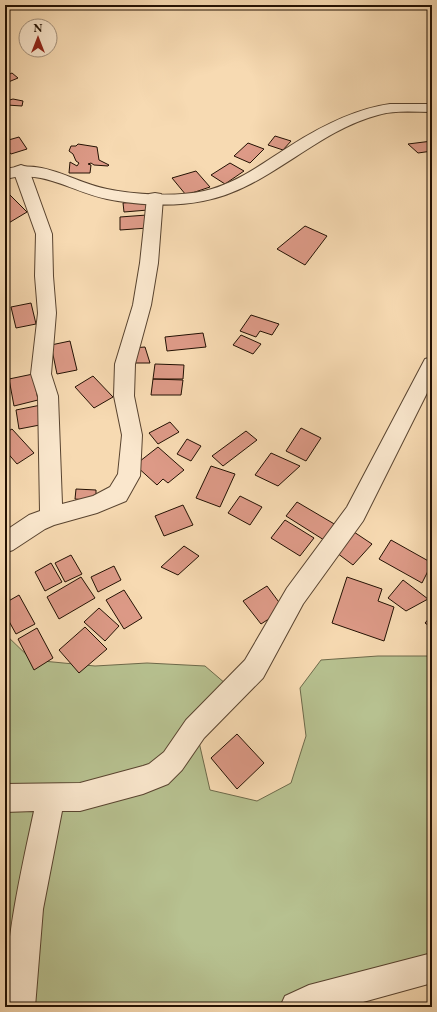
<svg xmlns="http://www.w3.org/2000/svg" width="437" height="1012" viewBox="0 0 437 1012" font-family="'EB Garamond',serif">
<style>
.green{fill:#b7c190;stroke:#6d694a}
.building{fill:#dd9a87;stroke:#231103}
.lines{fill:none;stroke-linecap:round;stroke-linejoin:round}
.minor-casing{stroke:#58432f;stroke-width:2}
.tertiary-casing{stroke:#58432f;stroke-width:2}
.minor{fill:#fae7cd;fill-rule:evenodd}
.tertiary{fill:#fae7cd;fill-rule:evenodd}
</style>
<rect width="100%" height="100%" fill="#f7dab2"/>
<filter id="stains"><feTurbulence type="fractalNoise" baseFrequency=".005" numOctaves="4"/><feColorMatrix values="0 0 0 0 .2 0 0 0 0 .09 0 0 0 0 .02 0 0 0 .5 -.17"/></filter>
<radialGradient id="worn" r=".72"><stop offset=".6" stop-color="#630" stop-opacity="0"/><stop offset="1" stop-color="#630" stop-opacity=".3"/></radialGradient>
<path class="green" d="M5,634l27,26 63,6 52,-3 58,3 28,24 -37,39 14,61 47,11 34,-18 15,-47 -6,-48 21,-28 57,-4h54v312l-136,39h-277l3,-39h-17z"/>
<path class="building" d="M12,73l6,5 -12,5 -1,-7z
M13,99l10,2 -1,5 -15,-1 -2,-2 1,-2z
M275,136l16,5 -8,9 -15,-5z
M19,137l8,12 -16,5 -6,-7v-6z
M432,141v10l-14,2 -10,-9z
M248,143l16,6 -14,14 -16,-7z
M78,144l19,3 2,13 10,5 -1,1 -14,-1 -3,-2 -3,1 3,1 -1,8h-21l1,-11 7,4 2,-3 -3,-2 -3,-7 -4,-3 2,-5h5z
M230,163l14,8 -19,13 -14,-9z
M196,171l14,16 -24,8 -14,-17z
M9,194l18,18 -20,12 -2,-1v-27z
M147,201l1,9 -24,2 -1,-9z
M147,215l1,13 -28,2v-13z
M305,226l22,10 -22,29 -28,-16z
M31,303l5,21 -20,4 -5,-21z
M251,315l28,9 -7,11 -12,-4 -4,6 -16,-6z
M203,333l3,14 -39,4 -2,-14z
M241,335l20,9 -8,10 -20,-9z
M70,341l7,29 -20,4 -6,-29z
M145,347l5,16h-15l-3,-15z
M155,364l29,1 -1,14h-30z
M33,374l5,26 -24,6 -5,-27z
M93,376l20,21 -19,11 -19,-21z
M153,379l30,1 -2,15h-30z
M41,405l4,19 -26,5 -3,-19z
M170,422l9,10 -21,12 -9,-11z
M301,428l20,10 -15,23 -20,-10z
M12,429l22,24 -17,11 -12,-14v-17z
M246,431l11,9 -34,26 -11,-10z
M187,439l14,7 -10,15 -14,-7z
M158,447l26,23 -16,13 -5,-4 -6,6 -22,-20z
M271,453l29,13 -22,20 -23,-11z
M211,466l24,8 -15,33 -24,-9z
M76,489l20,1v11l-21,-2z
M240,496l22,11 -12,18 -22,-12z
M297,502l39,23 -12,15 -38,-24z
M183,505l10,20 -29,11 -9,-20z
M285,520l29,18 -14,18 -29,-18z
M351,530l21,14 -19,21 -20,-15z
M391,540l41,23 -10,20 -43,-24z
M184,546l15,10 -21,19 -17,-8z
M71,555l11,19 -17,8 -10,-19z
M51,563l11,19 -17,9 -10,-19z
M114,566l7,14 -23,12 -7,-15z
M5,576l4,16 -4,1z
M81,577l14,21 -36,21 -12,-22z
M347,577l35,12 -4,12 16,6 -10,34 -52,-18z
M403,580l25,19 -22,12 -18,-13z
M267,586l17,23 -23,15 -18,-23z
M124,590l18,28 -18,11 -18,-29z
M19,595l16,29 -19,10 -11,-20v-11z
M99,608l20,18 -14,15 -21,-19z
M432,615v13l-7,-5z
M85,627l22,22 -28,24 -20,-23z
M37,628l16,30 -19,12 -16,-31z
M237,734l27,29 -27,26 -26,-31z"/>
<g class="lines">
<g class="minor-casing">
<path id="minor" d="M21,165l6,2 2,3 23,64 1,42 3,37 -5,61 7,22 4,108 31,-8 17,-9 8,-13 4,-39 -8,-39 1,-32 18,-59 7,-42 7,-65 2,-4 6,-1 6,1 2,4 -5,65 -7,42 -16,59 -1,32 8,39 -2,41 -14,25 -29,12 -43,12 -9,4 -32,21 -8,3v-22l24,-16 11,-4 -2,-115 -7,-22 7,-61 -3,-37 1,-42 -23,-64 2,-3z
M432,357v26l-69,138 -60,83 -40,74 -59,60 -22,32 -14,14 -25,10 -63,17h-18l-19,98 -8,98h-30c0,-66 15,-131 29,-196l-29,1v-28l75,-1 63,-17 6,-2 15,-12 22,-32 59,-60 42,-72 60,-81 78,-148z
M432,953v30l-87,24h-65l5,-11 24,-11z"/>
</g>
<g class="tertiary-casing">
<path id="tertiary" d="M390,104h42v8c-18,0 -37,-2 -54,3 -64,17 -110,74 -175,86 -29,6 -68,4 -96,-2 -38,-8 -62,-30 -102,-20v-10c42,-10 64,12 102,20 28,6 69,8 97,2 32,-7 59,-28 86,-45 30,-19 64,-37 100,-42z"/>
</g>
<use href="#minor" class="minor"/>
<use href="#tertiary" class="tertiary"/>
</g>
<rect width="437" height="1012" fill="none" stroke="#f7dab2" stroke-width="20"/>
<rect x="6" y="6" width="425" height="1000" fill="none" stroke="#231103" stroke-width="2"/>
<rect x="10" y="10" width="417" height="992" fill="none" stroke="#231103"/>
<g transform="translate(38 38)"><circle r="19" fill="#fae7cd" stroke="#a4917c"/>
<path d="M0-3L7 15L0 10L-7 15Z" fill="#8f2418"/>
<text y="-6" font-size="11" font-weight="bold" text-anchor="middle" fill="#231103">N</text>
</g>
<rect width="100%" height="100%" filter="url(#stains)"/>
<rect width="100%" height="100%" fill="url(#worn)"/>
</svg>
